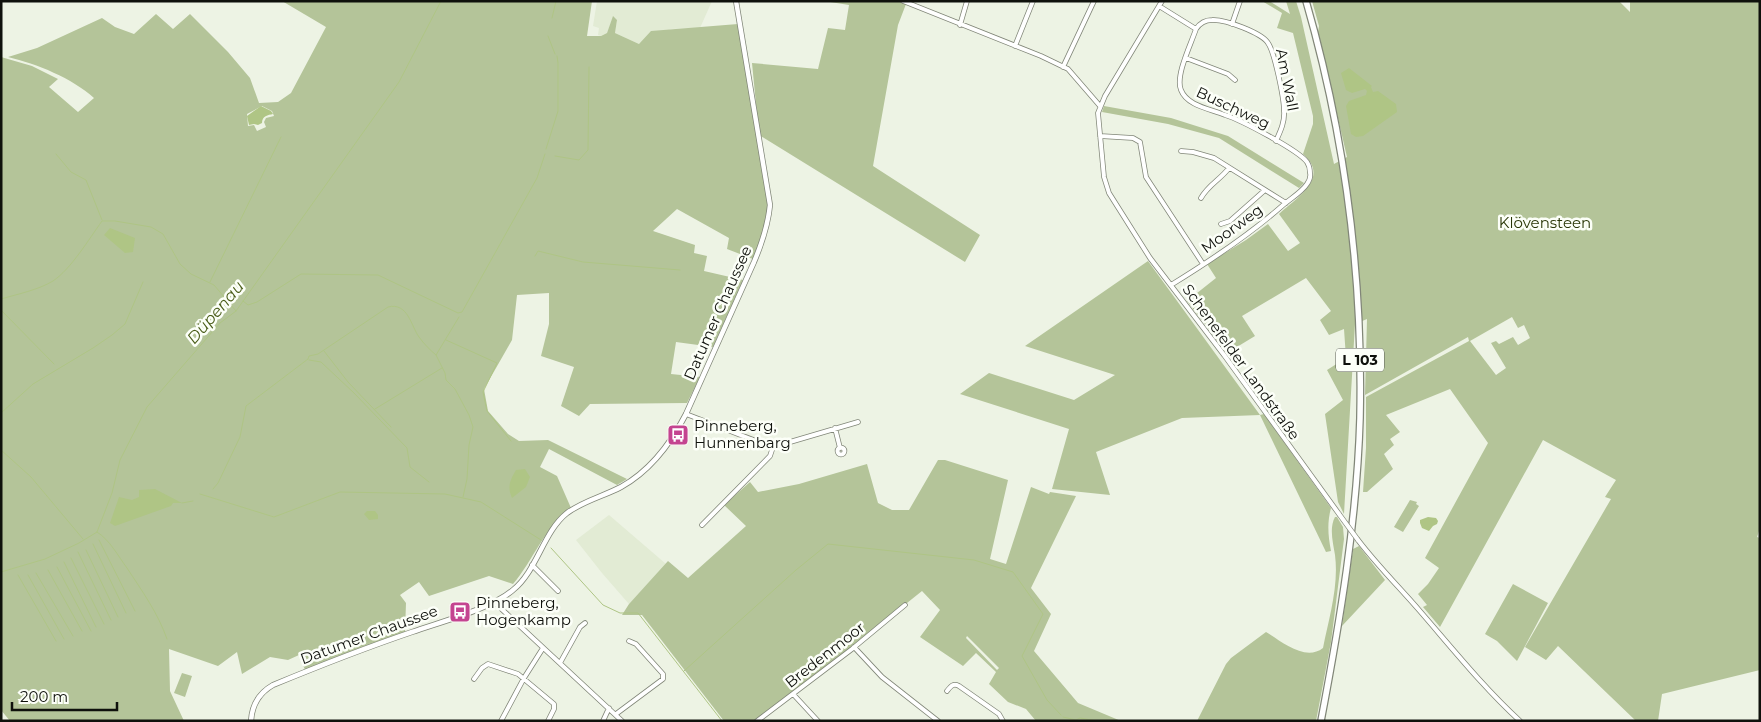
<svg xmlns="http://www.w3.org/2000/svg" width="1761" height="722" viewBox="0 0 1761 722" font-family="Montserrat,sans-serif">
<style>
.built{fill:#e2ebd4}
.green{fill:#b4c499;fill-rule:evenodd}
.water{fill:#afc585}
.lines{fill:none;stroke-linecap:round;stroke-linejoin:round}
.stream{stroke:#afc585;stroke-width:1}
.minor-casing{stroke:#818678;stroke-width:5.5}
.tertiary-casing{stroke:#818678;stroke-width:6}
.primary-casing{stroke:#818678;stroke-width:8}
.minor{stroke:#fff;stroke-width:4}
.tertiary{stroke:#fff;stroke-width:4.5}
.primary{stroke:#fff;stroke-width:5.5}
.minor-bridge-casing{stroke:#818678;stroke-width:5.5;stroke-linecap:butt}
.minor-bridge{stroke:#fff;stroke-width:4}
.labels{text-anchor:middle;stroke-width:5;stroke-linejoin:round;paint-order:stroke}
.shield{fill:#fcfff8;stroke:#565853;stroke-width:1}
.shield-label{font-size:14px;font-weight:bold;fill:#0f110c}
.street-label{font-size:15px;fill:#0f110c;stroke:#fcfff8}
.park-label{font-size:15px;fill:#283605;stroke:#fcfff8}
.poi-label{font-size:15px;fill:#0f110c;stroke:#fcfff8;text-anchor:start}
.water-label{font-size:16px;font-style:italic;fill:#4a5d19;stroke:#fcfff8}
</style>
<rect width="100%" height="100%" fill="#edf3e4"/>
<path class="built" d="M597,1h115l-12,27 -29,1 -32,15 -24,-11 2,-13 -4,-3 -6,16 -6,3 -3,-1 1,-7 -6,-2z
M609,515l57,49 -37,40 -27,-31 -26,-33z"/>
<path class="green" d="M282,1h310l-5,35h14l6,-3 6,-17 4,4 -2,13 24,11 12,-13 87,-7 31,181 -2,18 -14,36 -26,-10 2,-11 -52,-29 -24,22 42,14 -1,8 13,3 -3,15 39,9 -30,67 -37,-5 -5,32 29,3 -13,26 -97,1 -11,12 -18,-10 13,-39 -33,-11 8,-32v-31l-32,2 -5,45 -28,49 4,22 20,23 11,7 29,-1 79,39 -10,6 -68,-36 -9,18 17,9 14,32c-22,12 -40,56 -58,76l-24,-8 -60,20 -10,-14 -19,13 6,8 -1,29 -100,38 -6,-15 -11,5 -18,-3 -28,17 -5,-22 -19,14 -49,-17 1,42 14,30h-174l-9,-11v-653l31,9 26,13 -9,8 29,25 16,-14c-22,-20 -57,-34 -86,-41l29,-9 65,-30 13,9 19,7 22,-20 17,15 17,-15 38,38 22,26 9,25 19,-1 13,-9 35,-66zM262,106l10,5 2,5 -8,2 -2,4 2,5 -9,4 -3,-6 -6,1 -1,-12z
M824,1h75l7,3 -8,21 -25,141 107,69 -15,27 -206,-127 -7,-72 66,6 10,-41 17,2 4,-25z
M1262,1h7l21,13 -4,-13h10l5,16 33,147 13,-7 -29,-125 1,-6 -7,-25h307l11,11v-11h130v527l-3,9 3,1v132l-98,24 -4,27h-22l-78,-75 -12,14 -21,-13 86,-148 -6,-2 11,-17 -73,-40 -103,187 -17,-20 4,-2 -9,-11 10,-10 11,-16 -14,-10 63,-115 -38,-54 -64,26 14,17 -10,7 4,6 -10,9 9,15 -26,23h-4l3,-44v-51l103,-56 -1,-4 -103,58 2,-76 -12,5 -11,190 -6,-12 -13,-88 18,-14 -16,-30 19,-12 -2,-29 -15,6 -9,-15 11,-9 -25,-33 -64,38 13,20 -28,17 -40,-52 29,-23 -9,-14 39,-24 22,-16 20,27 12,-8 -21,-29c17,-16 52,-36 24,-60l10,-30v-8l-20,-83 -16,-5 5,-15zM1512,317l6,11 6,-3 6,13 -12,7 -5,-8 -14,7 -3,-3 -5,2 15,25 -10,7 -26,-34z
M1104,106l67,12 57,18 76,47 -5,5 -80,-50 -51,-14 -66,-12z
M1148,261l112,154 4,-1 67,94c-4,15 -3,27 0,43l-5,1 -66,-137 -78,3 -86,34 14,43 -58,-6 17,-60 -109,-35 29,-21 85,27 41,-25 -90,-29z
M938,460h7l63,20 -18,79 16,5 25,-77 18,7 1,-2 26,4 -45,92 20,26 -17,37 44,52 43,18h-85l-10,-12 -18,-7 -19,-18 7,-12 -20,-19 -13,13 -43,-29 20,-27 -18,-19 -90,72 -77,58h-31l-82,-106h-20l7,-11 39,-43 20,17 58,-52 -22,-21 26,-23 8,10 41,-8 68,-20 11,39 14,7h17zM967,636l32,32 -2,2 -31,-32z
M1410,500l7,2 -1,2 3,2 -16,26 -9,-5z
M1335,517h2l6,10 1,12 -13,103 -15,79h-119l29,-57 5,-6 35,-26c15,9 39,30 57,16 6,-30 16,-62 12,-93 -2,-12 -6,-27 0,-38z
M1359,546l26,34 -43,46 11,-77z
M1513,584l35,19 -31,58 -20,-20 -12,-7z
M182,673l10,3 -7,21 -11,-4z"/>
<path class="water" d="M1349,68l23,18 -1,1 2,5 5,-1 18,13 1,8 -34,24 -7,1 -5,-3 -5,-28 3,-5 17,-6 1,-4 -2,-2 -13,4 -6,-3 -5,-17z
M261,106l10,5 2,3c-5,1 -11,2 -11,9l-4,2 -4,-1 -5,1 -2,-9z
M110,228l25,10 -2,14 -8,1 -21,-18z
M525,469l5,8 -4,10 -14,11c-5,-11 -2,-18 4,-28z
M155,489l27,14h-9l-2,3 -56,20 -5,-3 9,-26 13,3 7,-3v-7z
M367,511h8l3,4v4l-9,1 -5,-6z
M1428,517l8,1 2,3 -1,3 -4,2 -4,5 -7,-3 -2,-5v-3z"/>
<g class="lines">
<path class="stream" d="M552,18l4,-17
M548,36l7,18
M546,149l12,-38v-48l-1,-7
M56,154l15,18 15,8 16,40
M555,156l24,4 9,-10 1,-83
M535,256l3,-5 45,11 97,8
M210,282l71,-145
M1,299c17,-5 37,-9 52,-18 18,-12 36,-42 49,-60h13l36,6 12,7 17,30 11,10 23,11 22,26
M243,301l5,4 9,-3 44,-28 77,1 80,38 4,-1 75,-134 8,-24
M1,310l53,54
M459,317l-23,38 9,18 1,7 9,9 14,26 4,12 -4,18 -2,34 -4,18
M446,340l51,23 -14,29 4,19 24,30
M324,351l24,31 43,45
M309,360l12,2 33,31 53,55 3,19 19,15
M375,409l67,-41
M1,413l32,-29 60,-36 19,-13 13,-11 18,-42
M1,450l30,27 52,62
M213,489l5,-6 22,-46 6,-31 62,-47 1,-3 9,-2 70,-47c20,-5 23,19 31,30 5,7 11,13 17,18
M200,494l74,23 66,-25 105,2 36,8 60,38
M182,503l11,-2
M97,532c13,8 21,24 30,36 15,23 31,45 40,71
M99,540l36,71
M93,544l33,69
M551,548l52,57 17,8h18l84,108
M86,550l32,67
M78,552l33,68
M71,558l33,66
M64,562l32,65
M57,567l34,64
M48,570l34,61
M1,572l44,-13 34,-16 18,-11 15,-39 8,-33 27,-53 73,-84 16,-12 163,-229 42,-81
M36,573l37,63
M18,575l38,66
M28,575l36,64
M684,671l112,-101 32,-26 146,16 39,12 30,42 -21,42 25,44 14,15
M1063,717l13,3 4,-2 17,3"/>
<g class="minor-casing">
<path id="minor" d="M903,1l138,55 27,13 32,37
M1162,1l-57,95 -7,17 6,64 5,16 41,65 74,97 115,159
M1159,6l37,23c-5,15 -21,47 -15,61 6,16 30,19 44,25 16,5 73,35 82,47 2,3 3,7 3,11 1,4 -1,8 -3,11 -5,8 -17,15 -25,22 -34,30 -72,55 -111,79
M1232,24l8,-23
M960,25l7,-24
M1196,29c4,-6 10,-9 16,-9 13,-1 50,13 56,23 7,10 16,56 16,68 1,11 -4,21 -8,30
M1015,46l18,-45
M1186,58l42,16 7,6
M1063,67l31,-66
M1100,136l33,2 7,4 6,35 57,87
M1181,151l12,1 21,6 72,45
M1201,198c7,-13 20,-19 28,-30
M1221,224l9,-3 35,-31
M686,414l83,32 4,1 85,-25
M835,428l5,20
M837.5 451a3.5 3.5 0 1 1 7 0a3.5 3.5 0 1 1-7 0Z
M702,525l68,-69 3,-9
M1358,540c19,25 41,47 61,70 33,38 64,77 101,111
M532,565l26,26
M494,602l128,119
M854,647l28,30 56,44
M560,663l20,-36 5,-4
M474,679l8,-11 6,-4 30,10 36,30v5l-6,12
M947,691c4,-5 6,-8 12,-5l40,28 4,7
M793,694l25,27
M616,714l47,-35v-5l-27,-30 -7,-3
M501,721l23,-43 19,-30
M603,721l6,-13
M757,721l95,-72 53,-44"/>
</g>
<g class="tertiary-casing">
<path id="tertiary" d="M251,721c1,-17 8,-28 22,-36 46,-19 92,-37 139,-53 28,-10 79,-23 101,-42 24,-19 30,-58 54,-77 16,-12 37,-17 54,-26 29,-16 50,-44 65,-73l68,-152c8,-19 14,-36 16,-57l-34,-204"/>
</g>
<g class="primary-casing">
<path id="primary" d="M1306,1c39,135 57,276 54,417 -3,102 -20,203 -39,303"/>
</g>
<use href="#minor" class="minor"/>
<use href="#tertiary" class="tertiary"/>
<use href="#primary" class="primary"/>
<g class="minor-bridge-casing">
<path id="minor-bridge" d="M1339,514l19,26"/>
</g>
<use href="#minor-bridge" class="minor-bridge"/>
</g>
<defs>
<g id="bus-square" transform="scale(1.125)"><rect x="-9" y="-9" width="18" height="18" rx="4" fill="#c44490" stroke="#fcfff8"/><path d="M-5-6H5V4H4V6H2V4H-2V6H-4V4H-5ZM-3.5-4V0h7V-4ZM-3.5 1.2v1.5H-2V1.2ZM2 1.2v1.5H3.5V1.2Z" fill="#fff"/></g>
</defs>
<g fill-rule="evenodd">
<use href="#bus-square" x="678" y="435"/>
<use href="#bus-square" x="460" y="612"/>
</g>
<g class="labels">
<rect class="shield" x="1336" y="348.5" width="48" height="23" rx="4"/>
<g class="shield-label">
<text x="1360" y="365">L 103</text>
</g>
<g class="street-label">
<text transform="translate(1287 80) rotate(79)" y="5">Am Wall</text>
<text transform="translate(1233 108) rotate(25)" y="5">Buschweg</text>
<text transform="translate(1232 229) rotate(-36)" y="5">Moorweg</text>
<text transform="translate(718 313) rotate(-66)" y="5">Datumer Chaussee</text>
<text transform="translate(1241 362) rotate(54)" y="5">Schenefelder Landstraße</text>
<text transform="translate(369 635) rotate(-20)" y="5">Datumer Chaussee</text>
<text transform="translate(825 655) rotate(-38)" y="5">Bredenmoor</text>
</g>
<g class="park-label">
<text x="1545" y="228">Klövensteen</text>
</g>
<g class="poi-label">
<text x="694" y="431">Pinneberg,<tspan x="694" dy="17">Hunnenbarg</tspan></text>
<text x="476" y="608">Pinneberg,<tspan x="476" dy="17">Hogenkamp</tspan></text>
</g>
<g class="water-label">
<text transform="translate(215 312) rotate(-49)" y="6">Düpenau</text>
</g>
</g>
<rect width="1761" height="722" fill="none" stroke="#0f110c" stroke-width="5"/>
<path d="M12 702v8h105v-8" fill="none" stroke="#0f110c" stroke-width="2.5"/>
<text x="20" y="702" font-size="15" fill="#0f110c" stroke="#fcfff8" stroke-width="4" paint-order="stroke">200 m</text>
</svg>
